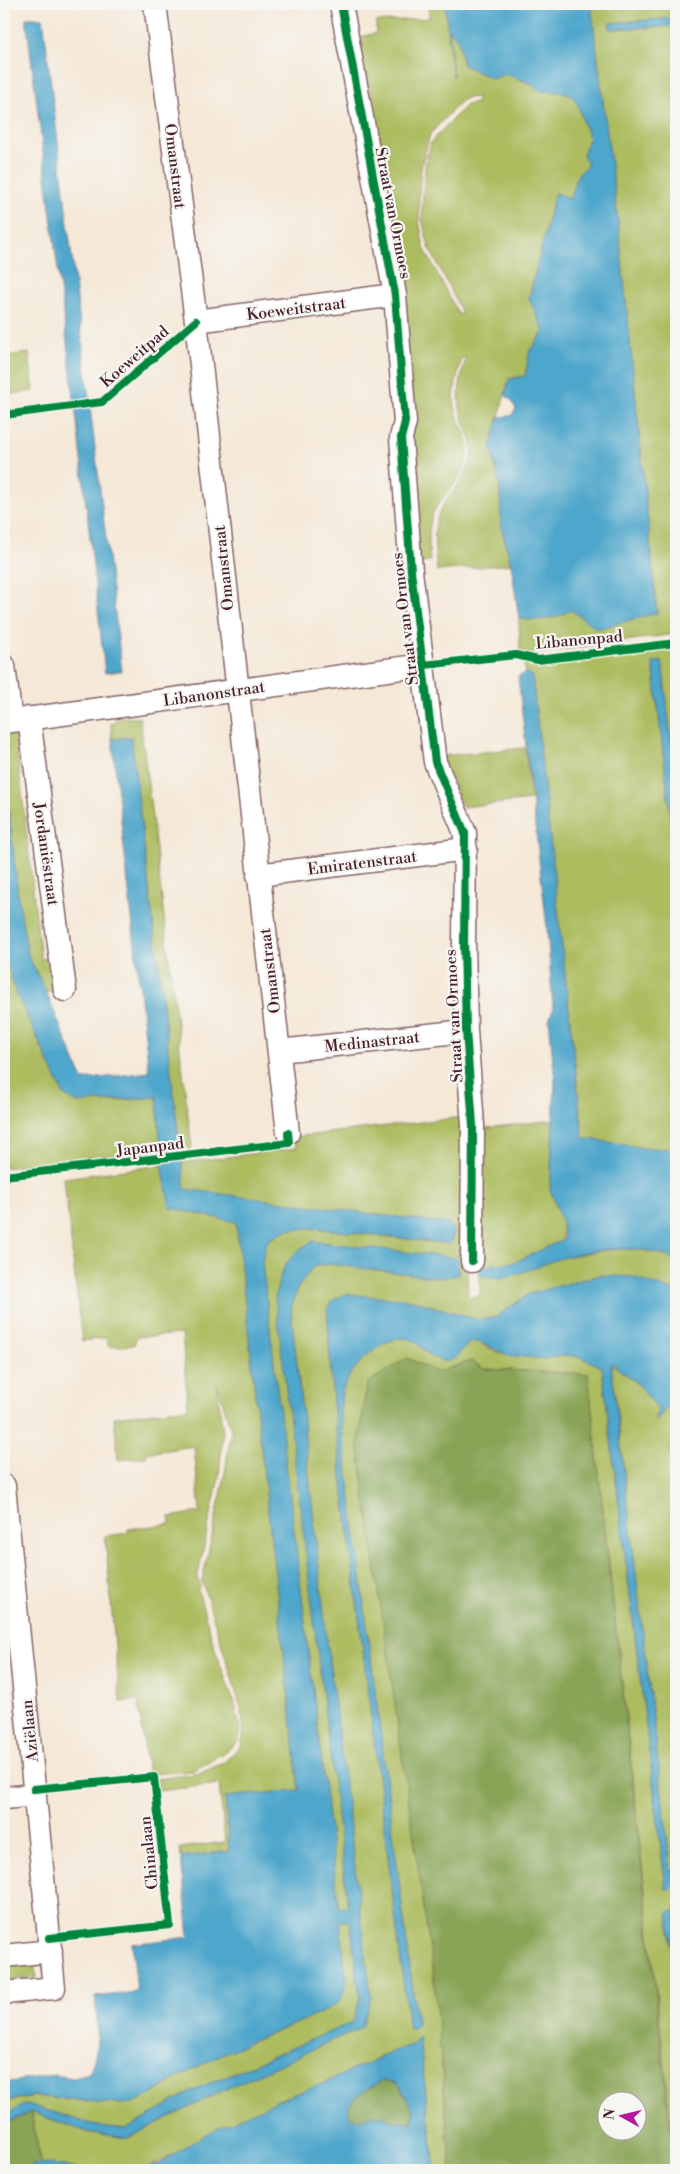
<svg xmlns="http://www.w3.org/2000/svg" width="680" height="2174" viewBox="0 0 680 2174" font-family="'Libre Bodoni',serif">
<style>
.green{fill:#acbc5f;stroke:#7b6e45;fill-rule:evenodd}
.forest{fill:#89a456;stroke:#6a6240;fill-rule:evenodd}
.water{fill:#4ea6cb;stroke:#4c627b;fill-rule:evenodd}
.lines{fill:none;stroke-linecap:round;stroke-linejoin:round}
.minor-casing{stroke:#866567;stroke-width:25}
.minor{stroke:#fff;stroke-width:22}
.cycleway-casing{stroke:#f6f6f2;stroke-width:11}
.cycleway{stroke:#00873e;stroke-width:8}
.labels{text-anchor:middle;stroke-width:4.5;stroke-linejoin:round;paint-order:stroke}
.street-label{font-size:16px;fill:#4a1f2b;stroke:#f6f6f2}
</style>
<rect width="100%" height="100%" fill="#f6f6f2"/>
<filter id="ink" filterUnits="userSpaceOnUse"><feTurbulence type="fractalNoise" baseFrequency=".02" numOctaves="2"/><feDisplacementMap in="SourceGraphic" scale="10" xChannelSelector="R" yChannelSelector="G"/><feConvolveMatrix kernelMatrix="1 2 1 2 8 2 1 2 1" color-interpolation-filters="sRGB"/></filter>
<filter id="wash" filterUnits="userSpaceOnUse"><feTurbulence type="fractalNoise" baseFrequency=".0096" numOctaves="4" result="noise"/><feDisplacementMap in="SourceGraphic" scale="20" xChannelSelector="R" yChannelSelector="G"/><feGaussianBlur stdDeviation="1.12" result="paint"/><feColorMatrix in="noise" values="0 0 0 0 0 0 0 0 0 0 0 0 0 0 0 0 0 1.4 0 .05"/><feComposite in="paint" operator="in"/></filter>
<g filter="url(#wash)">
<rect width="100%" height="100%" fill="#f5e8d7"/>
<path class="green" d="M428,4h17l3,26 10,8 5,27c26,6 56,9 78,26 46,0 32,13 48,46l-3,13 2,15 -14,15 1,8 -6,11 -14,-6 -26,105 15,34 -14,18 -5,26 -16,3 -18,67 9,41 1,39 10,38 -74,7c-2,-23 -7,-46 7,-67 9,-14 21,-25 26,-42 7,-25 -7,-34 -10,-55 -3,-17 2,-33 6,-49h-4c-4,17 -11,35 -6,53 6,20 15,24 11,48 -5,24 -23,33 -33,52 -7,15 -5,33 -4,50l-12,4 -16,-267 -32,-206 -14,-54 20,-5v-11l53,-4zM478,97l-2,6 -10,2 -35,37 -6,25 -2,25 -1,27 7,28 31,62 2,5h-4l-34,-66 -5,-28v-27l2,-25 9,-34 31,-33 6,-3z
M591,4h34l1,1 50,-1v14l-67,5 1,6 66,-3v608l-148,20 -8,-2 -1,-33 11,1 41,-10 86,2 -39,-391z
M29,353l5,38 -30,4v-39z
M676,648v136l-14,-122 -9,1 23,206v280l-31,-1 -62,-10 -51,-463 -7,-2 -1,-9z
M121,717l19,1 52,430 -12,2 -49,-413 -19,2 -1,-16z
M15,732l26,227 15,-3 4,34 -14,2 -18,-37 -10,-59 -10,-92 -4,-1v-70z
M525,748l6,52 -68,7 -22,-51z
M4,955l12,38 48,102 39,7 54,-5 4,52 -157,19z
M463,1117l5,180 12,-1 -1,-167 74,-9 -3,69 12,33v36c39,-8 77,-16 114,2v30l-76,-15 -71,19 -33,23 -17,3 -67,-20 -84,29 5,74 76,626h4l4,-5 -77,-612c1,-6 1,-13 2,-19 6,-25 41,-60 68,-54 8,2 13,13 21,17 6,3 16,2 23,3l16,-17h8l19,10 47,7 22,-4 14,2 22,10 64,522 3,1 4,-2 -62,-526 27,22 20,25 -2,12 10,-13 10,-3v516l-1,-10 -7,2 8,76v181l-88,-796 -104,-5 -13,-8 -34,11 -30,-14 27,621 17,191h-16l-16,-132 -4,6 -21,7 -72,33 -44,16 -135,70h-59l-31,-6 -12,1 -10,-53 56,20 41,6 102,-51 132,-60 9,-30 -44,-356 -36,-331 6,-21 15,-22 15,-3 -15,-23 -31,33 -5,22 72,611 -9,1 -77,-646 5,-21 19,-11 28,-2 136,16 -1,-20 -264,-34 -4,-27 115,-15 -2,-11z
M162,1165l8,43 66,13 63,569 -74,7 4,54 -48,6 -1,-9 45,-6 -6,-58 -61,7 -2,-12 45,-6 23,-11 17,-16 3,-15 -3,-23 -39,-127 22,-101 7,-50 -15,-49 7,51 -4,45 -22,102 4,6 -3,5 18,63 20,55 4,21 -2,12 -9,8 -36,22 -45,3 -10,-74 -18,2 -15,-166 23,-3v-4l42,-5 -1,-7 31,-5 -6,-66 -47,7 -1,4 -28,3 -4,-43 74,-9 -6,-74 -45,3 -3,8 -25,2 -3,-9 -24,3 -18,-163z
M350,1920l10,78 -7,24 -164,70 -62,37 -30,-3 -70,-21 -23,10v-13l30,-6 84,8 15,-1 18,-8 26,-17 45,-24 102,-42 22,-28 -6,-63z
M34,1961l2,17 -32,3v-17z"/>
<path class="forest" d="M407,1358l30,14 34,-11 13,8 104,5 87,796h-224l-17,-191 -76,-533 9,-63zM608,2102h30v30h-30z
M383,2080l15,3 16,28 -2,12 -22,-2 -4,-5 -14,-1 -12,5 -10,-3c-9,-18 21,-29 33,-37z
M31,2112l10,53h-7l-12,5h-18v-46z"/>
<path class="water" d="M445,4h146l27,217 39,392 -60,16 -26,-19c-18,10 -32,11 -52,9l-8,-55 -10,-38 -1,-39 -9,-41 8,-29 12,-1 5,-7 -4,-8 -7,-6 4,-16 16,-3 5,-26 14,-18 -15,-34 26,-106 15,7c8,-17 0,-20 18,-34l-5,-10 6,-18c-16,-33 -2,-46 -48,-46l-11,-8 -25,-9 -12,5 -30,-14 -5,-26 -9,-9 4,47z
M26,18h17l79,653 -17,2 -29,-259z
M676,18v8l-66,3 -1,-6z
M662,661l14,123v85l-23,-206z
M525,673l7,2 51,463 62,10 31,1v111c-35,-17 -78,-12 -114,-2 -18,5 -45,19 -63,20 -6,0 -13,-2 -19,-3l-1,-8 36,-5 49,-23 -2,-17 -12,-33 5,-108 -6,-61 4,-11 -6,-81 -29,-251z
M131,737l54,452 264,35 5,8 -4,12 -136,-16 -28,2 -19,11 -5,21 77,646 9,-2 -73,-609c8,-33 9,-36 37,-56l146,17v17l-16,3 -115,-14 -14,3 -16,22 -6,21 36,331 44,356 -9,30 -132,60 -102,51 -41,-6 -56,-20 -27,12v-9l23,-11 70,22 30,3 62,-37 164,-70 7,-24 -10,-77h-10l7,63 -7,17 -16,11 -102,42 -45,24 -26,17 -18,8 -15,1 -84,-8 -30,5v-18l50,-8 20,3 15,-4c11,-25 9,-51 6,-77l42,-5 -5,-48 57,-7 -8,-80 48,-6 -4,-54 74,-7 -63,-568 -66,-14 -8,-43 -5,-68 -80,6 -13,-8 -48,-102 -12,-38v-152h4l10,93 10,59 18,37 37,88 66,-8 -37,-333z
M600,1275l33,2 34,12 9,1v115l-10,3 -11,14 3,-13 -20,-25 -27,-21 62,525 -4,2 -3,-1 -64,-522 -22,-10 -14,-2 -22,4 -37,-4 -28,-13h-9l-16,17 -9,3c-4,-2 -10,-3 -14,-6 -7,-4 -13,-15 -21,-17 -26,-7 -62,30 -68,54 -1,6 -1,13 -2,19l77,612 -4,5h-4l-76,-626 -6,-95 6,-8 12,-6 67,6 67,20 17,-3 33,-23z
M675,1911l1,10v68l-8,-77z
M419,2037l16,133h-292l17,-7 46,-29 72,-34 44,-16 72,-33 20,-7zM383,2080l15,3 16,28 -2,12 -21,-2 -8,-5 -11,-1 -12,5 -10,-3c-9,-18 21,-29 33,-37z
M53,2164l31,6h-62l12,-5z"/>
</g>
<g filter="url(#ink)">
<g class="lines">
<g class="minor-casing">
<path id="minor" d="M155,4l41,317 92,812
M341,4l54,291 10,127 -4,16 10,133 24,191 30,71 -1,110 2,88 7,94 -1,136
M196,321l199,-26
M4,666l7,55
M29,718l36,272
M4,722l420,-57
M258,875l208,-26
M279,1051l187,-20
M4,1486l50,502 -50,5
M4,1798l31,-3
M4,1956l47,-5"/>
</g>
<use href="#minor" class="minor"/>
<g class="cycleway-casing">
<path id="cycleway" d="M341,4l54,291 10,127 -4,16 10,133 24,191 30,71 -1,110 2,88 7,94 -1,136
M4,415l98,-13 94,-81
M424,665l92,-10 22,5 138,-17
M4,1176l285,-33 -1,-10
M34,1789l120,-12 16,148 -121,13"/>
</g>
<use href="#cycleway" class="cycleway"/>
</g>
</g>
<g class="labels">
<g class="street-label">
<text transform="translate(176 166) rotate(83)" y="6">Omanstraat</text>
<text transform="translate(394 213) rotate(79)" y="6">Straat van Ormoes</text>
<text transform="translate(296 308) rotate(-7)" y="6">Koeweitstraat</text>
<text transform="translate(134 356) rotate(-41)" y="6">Koeweitpad</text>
<text transform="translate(223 568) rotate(-96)" y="6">Omanstraat</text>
<text transform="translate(404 619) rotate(-97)" y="6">Straat van Ormoes</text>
<text transform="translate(579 639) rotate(-5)" y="6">Libanonpad</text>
<text transform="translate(214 693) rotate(-8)" y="6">Libanonstraat</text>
<text transform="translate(47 854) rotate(82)" y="6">Jordaniëstraat</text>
<text transform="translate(362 862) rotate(-7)" y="6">Emiratenstraat</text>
<text transform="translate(269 971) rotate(-97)" y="6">Omanstraat</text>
<text transform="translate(453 1016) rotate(-93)" y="6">Straat van Ormoes</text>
<text transform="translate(372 1041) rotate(-6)" y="6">Medinastraat</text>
<text transform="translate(150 1146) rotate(-7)" y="6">Japanpad</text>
<text transform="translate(29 1731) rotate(-96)" y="6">Aziëlaan</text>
<text transform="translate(148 1853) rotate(-96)" y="6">Chinalaan</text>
</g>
</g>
<rect width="680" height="2174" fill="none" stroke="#f6f6f2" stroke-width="20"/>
<g transform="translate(622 2116) rotate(278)"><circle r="24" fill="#f6f6f2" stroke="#b1a0a2"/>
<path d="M0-4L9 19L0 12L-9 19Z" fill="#b5179e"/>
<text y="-8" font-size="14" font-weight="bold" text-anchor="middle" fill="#4a1f2b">N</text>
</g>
</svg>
